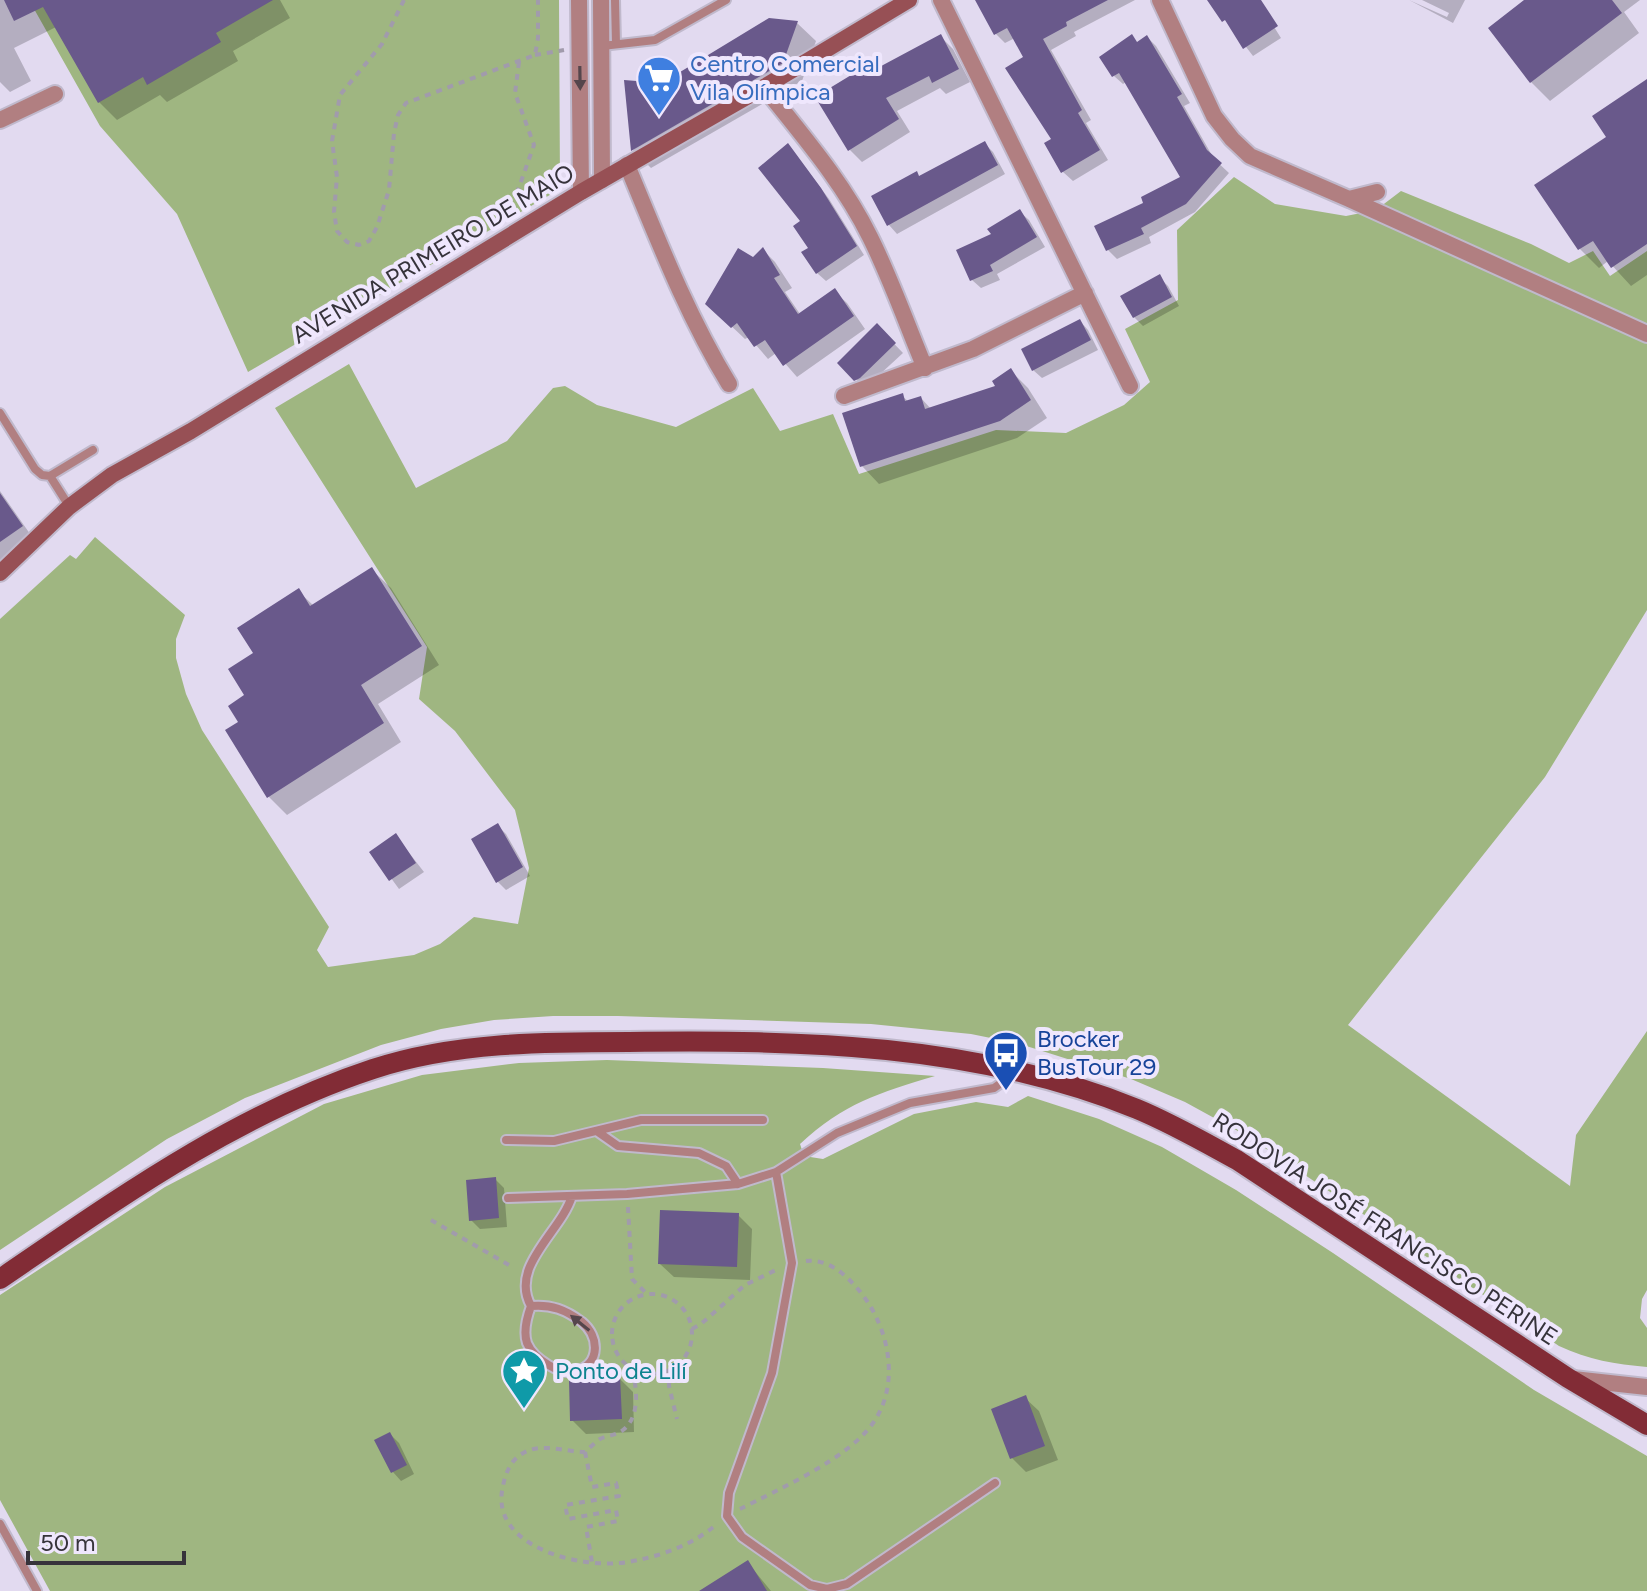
<svg xmlns="http://www.w3.org/2000/svg" width="1647" height="1591" viewBox="0 0 1647 1591" font-family="Figtree,sans-serif">
<style>
.green{fill:#9fb681}
.shadow{fill:#0003}
.building{fill:#69598b}
.lines{fill:none;stroke-linecap:round;stroke-linejoin:round}
.service-casing{stroke:#c0b9cc;stroke-width:12}
.minor-casing{stroke:#c0b9cc;stroke-width:20}
.tertiary-casing{stroke:#c0b9cc;stroke-width:20}
.secondary-casing{stroke:#c0b9cc;stroke-width:20}
.primary-casing{stroke:#c0b9cc;stroke-width:24}
.path{stroke:#a19bac;stroke-width:4;stroke-dasharray:6 6;stroke-linecap:butt}
.service{stroke:#b17f81;stroke-width:8}
.minor{stroke:#b17f81;stroke-width:16}
.tertiary{stroke:#b17f81;stroke-width:16}
.secondary{stroke:#975055;stroke-width:16}
.primary{stroke:#822c36;stroke-width:20}
.oneway{fill:#55464c}
.labels{text-anchor:middle;stroke-width:8;stroke-linejoin:round;paint-order:stroke}
.shop-label{font-size:24px;fill:#366cbe;stroke:#efe7fd;text-anchor:start}
.street-label{font-size:24px;fill:#36333b;stroke:#efe7fd}
.transit-label{font-size:24px;fill:#164399;stroke:#efe7fd;text-anchor:start}
.culture-label{font-size:24px;fill:#0d838f;stroke:#efe7fd;text-anchor:start}
</style>
<rect width="100%" height="100%" fill="#e2daf0"/>
<path class="green" d="M29,0h530l1,189 -312,183 -71,-158 -77,-88z
M1234,177l41,27 71,12 30,-6 25,-19 130,53 38,19 24,-12 17,25 37,-25v359l-102,167 -197,248 222,161 6,-51 71,-104v259l-5,9 -2,19 7,10v39c-32,-3 -58,-7 -88,-21l-312,-210 -62,-34 -54,-23 -111,-35 -49,-10 -100,-10 -253,-8h-65l-59,4 -53,9 -60,16 -136,53 -78,41 -167,111v-631l70,-64 6,4 19,-22 90,78 -9,24v19l10,36 16,36 127,197 -12,23 11,17 86,-12 26,-11 34,-27 44,7 11,-56 -14,-58 -60,-79 -36,-32 8,-52 -152,-239 74,-44 67,124 91,-47 46,-53 12,-2 32,19 79,22 77,-39 27,43 53,-17 26,60 137,-44 70,3 58,-28 26,-23 -25,-53 53,-29 -1,-70z
M607,1060l216,8 112,8c-56,17 -91,27 -135,68l4,12 19,3 91,-45 62,-12 32,5 20,-11 71,23 63,28 74,43 97,63 201,137 113,66v135h-1597l-50,-91v-205l165,-108 159,-83 98,-29 97,-12z"/>
<path class="shadow" d="M0,0h280l10,18 -57,33 5,10 -71,41 -7,-7 -43,25 -18,-18 -43,-75 -42,21 17,33 -21,11 -10,-10z
M985,0h150l-61,32 2,4 -25,14 40,70 -5,3 22,37 -35,21 -10,-9 -37,-114 -11,-20 -10,5 -9,-9z
M1210,0h47l24,38 -28,18z
M1409,0l38,17 2,-4 -27,-13h43l-12,23z
M1527,0h113l-16,12 15,21 -89,68 -19,-19z
M797,23l19,18 -14,40 -151,87 -18,-18z
M941,37l12,12 17,33 -24,12 -6,-6 -43,23 13,21 -48,30 -12,-12 21,-76z
M1147,37l9,9 34,57 -6,3 30,53 15,14 -34,39 -46,25 2,6 -34,16 -9,-9 38,-46 36,-26 -56,-96 -3,2 -9,-8 24,-33z
M1647,81v194l-16,11 -23,-25 -9,7 -19,-19 -43,-63 71,-49z
M984,143l9,9 12,22 -108,60 -8,-9 -15,-29 47,-18z
M796,155l33,44 35,56 -38,26 -9,-8 -6,-25z
M1020,212l9,8 16,27 -48,27 3,6 -19,8 -9,-8 22,-45z
M763,250l12,12 17,26 -7,4 15,22 34,-23 13,12 18,26 -68,48 -21,-24 -8,6 -19,-22 -4,2 -37,-35z
M1159,277l9,9 11,20 -36,20 -9,-9z
M1080,321l8,9 10,20 -56,28 -9,-8z
M877,326l26,27 -38,35 -25,-25z
M1011,371l17,17 19,30 -30,20 -138,46 -17,-18 40,-70 7,6 12,-4 10,11 67,-22z
M0,491l35,50 -35,24z
M372,570l19,18 48,77 -61,39 23,38 -114,73 -19,-19 -27,-74 14,-68 43,-63 16,15z
M497,825l9,9 24,42 -24,14 -8,-8z
M396,836l28,36 -25,17 -27,-37z
M495,1179l9,9 3,39 -27,2 -9,-9z
M738,1215l14,14 -2,51 -76,-3 -14,-13z
M619,1378l14,14 1,40 -48,2 -14,-14z
M1025,1398l14,13 19,49 -32,12 -14,-14z
M390,1434l9,9 15,31 -13,7 -8,-9z
M748,1563l23,28h-68z"/>
<path class="building" d="M4,0h269l-57,33 5,9 -74,43 -4,-8 -45,26 -55,-96 -29,14z
M975,0h133l-42,22 1,4 -24,13 39,71 -4,3 22,37 -39,23 -17,-30 7,-4 -46,-71 18,-11 -16,-29 -13,7z
M1207,0h54l17,26 -35,23 -18,-29 -3,2z
M1524,0h88l10,13 -92,70 -42,-55z
M769,18l29,3 -15,42 -152,88 -7,-71 38,3z
M941,34l18,35 -27,14 -3,-7 -43,22 13,21 -51,32 -33,-54 51,-31 4,6z
M1132,34l5,8 10,-7 35,59 -5,3 30,53 15,13 -36,41 -45,24 3,6 -38,17 -12,-25 49,-23 -2,-6 39,-20 -61,-104 -7,4 -13,-20z
M1647,79v165l-36,24 -18,-27 -15,9 -44,-65 72,-48 -14,-21z
M985,141l13,24 -111,61 -16,-30 46,-25 2,5z
M788,143l33,45 36,58 -41,28 -15,-22 7,-4 -15,-22 7,-5 -42,-53z
M1020,209l17,28 -47,28 3,6 -23,10 -14,-31 35,-16 -4,-5z
M763,247l17,28 -6,3 24,36 37,-26 19,28 -71,50 -18,-26 -11,7 -17,-24 -6,5 -26,-24 33,-56 15,9z
M1160,274l12,23 -39,21 -13,-22z
M1080,319l11,21 -59,31 -11,-22z
M877,323l19,20 -36,35 -6,3 -17,-18z
M1011,368l20,32 -31,21 -140,46 -18,-54 61,-20 2,8 16,-5 4,13 70,-23 -3,-5z
M0,493l23,33 -23,16z
M372,567l50,79 -61,39 23,38 -117,75 -42,-68 13,-8 -10,-16 16,-11 -16,-26 25,-16 -16,-25 62,-40 11,18z
M498,823l25,44 -27,16 -25,-44z
M396,833l20,30 -27,18 -20,-29z
M496,1177l3,41 -30,3 -3,-41z
M660,1210l79,3 -2,54 -79,-3z
M620,1376l2,43 -52,2 -1,-42z
M1026,1395l19,51 -35,13 -19,-50z
M390,1432l17,33 -16,8 -17,-33z
M748,1560l19,31h-68z"/>
<g class="lines">
<g class="service-casing">
<path id="service" d="M615,0l1,44
M602,46l53,-6 71,-40
M0,413l35,56 7,6 8,1 19,30
M50,476l43,-26
M598,1132l20,14 81,7 27,13 12,18
M506,1140l48,1 87,-21h122
M776,1172l16,91 -20,110 -43,120 -2,23 15,21 68,48 17,4 20,-5 148,-101
M508,1198l119,-4 111,-10 38,-12 61,-39 73,-30 84,-15 20,-14
M531,1306c20,-2 35,4 51,16 17,14 19,41 -5,49 -16,6 -44,-13 -50,-28 -4,-12 0,-26 4,-37 -22,-40 30,-74 41,-110
M0,1524l37,67"/>
</g>
<g class="minor-casing">
<path id="minor" d="M941,0l189,386
M1160,0l54,116 18,23 18,17 99,43 28,-7
M764,87c38,48 79,95 106,150 21,42 37,88 55,131
M0,120l55,-26
M627,165c31,75 60,150 102,219
M1349,199l298,135
M844,396l129,-47 112,-56
M1573,1379l74,8"/>
</g>
<g class="tertiary-casing">
<path id="tertiary" d="M579,0l2,192
M601,0l1,180"/>
</g>
<g class="secondary-casing">
<path id="secondary" d="M0,573l69,-66 43,-32 79,-44 390,-239 183,-105 145,-87"/>
</g>
<g class="primary-casing">
<path id="primary" d="M0,1279c119,-81 236,-165 373,-210 82,-27 171,-27 256,-27 172,-2 346,1 508,67 34,14 67,33 100,51l331,218 79,47"/>
</g>
<path class="path" d="M404,0l-22,44 -42,51 -8,46 5,36 -3,35 3,19 10,11 12,3 10,-4 8,-14 12,-37 5,-57 4,-18 8,-12 129,-48 3,-17v-38
M535,55l29,-5
M519,62l-4,31 19,52 -16,45 9,17
M628,1207l4,72 15,15
M431,1220l83,48
M612 1334a40 40 0 1 1 80 0a40 40 0 1 1-80 0Z
M692,1329l9,-5 44,-39 33,-16
M633,1370c3,18 8,46 -10,60 -7,6 -16,5 -23,9 -5,3 -10,9 -15,13 -21,0 -45,-11 -65,3 -10,7 -15,20 -17,31 -15,61 79,84 125,76 33,-6 62,-16 88,-37
M669,1370v16l8,33
M585,1452l7,35 24,-4 3,13 -54,9 3,14 48,-9 2,11 -32,6 6,35
M740,1509c39,-20 108,-50 133,-86 29,-41 15,-100 -16,-135 -14,-16 -30,-29 -51,-27"/>
<use href="#service" class="service"/>
<use href="#minor" class="minor"/>
<use href="#tertiary" class="tertiary"/>
<use href="#secondary" class="secondary"/>
<use href="#primary" class="primary"/>
</g>
<defs><path id="oneway-solid" d="M-6-.8H1V-3.2L6.5 0L1 3.2V.8H-6Z" transform="scale(2)"/></defs>
<g class="oneway">
<use href="#oneway-solid" transform="translate(580 78) rotate(89)"/>
<use href="#oneway-solid" transform="translate(580 1323) rotate(-141)"/>
</g>
<defs>
<g id="supermarket-pin" transform="scale(2.3)"><path d="M0 17L-7.5 6A9.5 9.5 0 1 1 7.5 6Z" fill="#3f7fe0" stroke="#efe7fd"/><path d="M-6-5.5h2.5l.6 2H6L4.5 2H-2.5L-4.4-4H-6ZM-1.5 3.2a1.3 1.3 0 1 0 .1 0ZM3 3.2a1.3 1.3 0 1 0 .1 0Z" fill="#fff"/></g>
<g id="bus-pin" transform="scale(2.3)"><path d="M0 17L-7.5 6A9.5 9.5 0 1 1 7.5 6Z" fill="#1a4fb4" stroke="#efe7fd"/><path d="M-5-6H5V4H4V6H2V4H-2V6H-4V4H-5ZM-3.5-4V0h7V-4ZM-3.5 1.2v1.5H-2V1.2ZM2 1.2v1.5H3.5V1.2Z" fill="#fff"/></g>
<g id="sight-pin" transform="scale(2.3)"><path d="M0 17L-7.5 6A9.5 9.5 0 1 1 7.5 6Z" fill="#0f9aa8" stroke="#efe7fd"/><path d="M0-6L1.8-2.2L6-1.7L2.9 1.2L3.7 5.4L0 3.3L-3.7 5.4L-2.9 1.2L-6-1.7L-1.8-2.2Z" fill="#fff"/></g>
</defs>
<g fill-rule="evenodd">
<use href="#supermarket-pin" x="659" y="78"/>
<use href="#bus-pin" x="1006" y="1053"/>
<use href="#sight-pin" x="524" y="1371"/>
</g>
<g class="labels">
<g class="shop-label">
<text x="690" y="72">Centro Comercial<tspan x="690" dy="28">Vila Olímpica</tspan></text>
</g>
<g class="street-label">
<text transform="translate(433 254) rotate(-31)" y="8">AVENIDA PRIMEIRO DE MAIO</text>
<text transform="translate(1385 1229) rotate(33)" y="8">RODOVIA JOSÉ FRANCISCO PERINE</text>
</g>
<g class="transit-label">
<text x="1037" y="1047">Brocker<tspan x="1037" dy="28">BusTour 29</tspan></text>
</g>
<g class="culture-label">
<text x="555" y="1379">Ponto de Lilí</text>
</g>
</g>
<path d="M28 1551v12h156v-12" fill="none" stroke="#36333b" stroke-width="4"/>
<text x="40" y="1551" font-size="24" fill="#36333b" stroke="#efe7fd" stroke-width="6" paint-order="stroke">50 m</text>
</svg>
